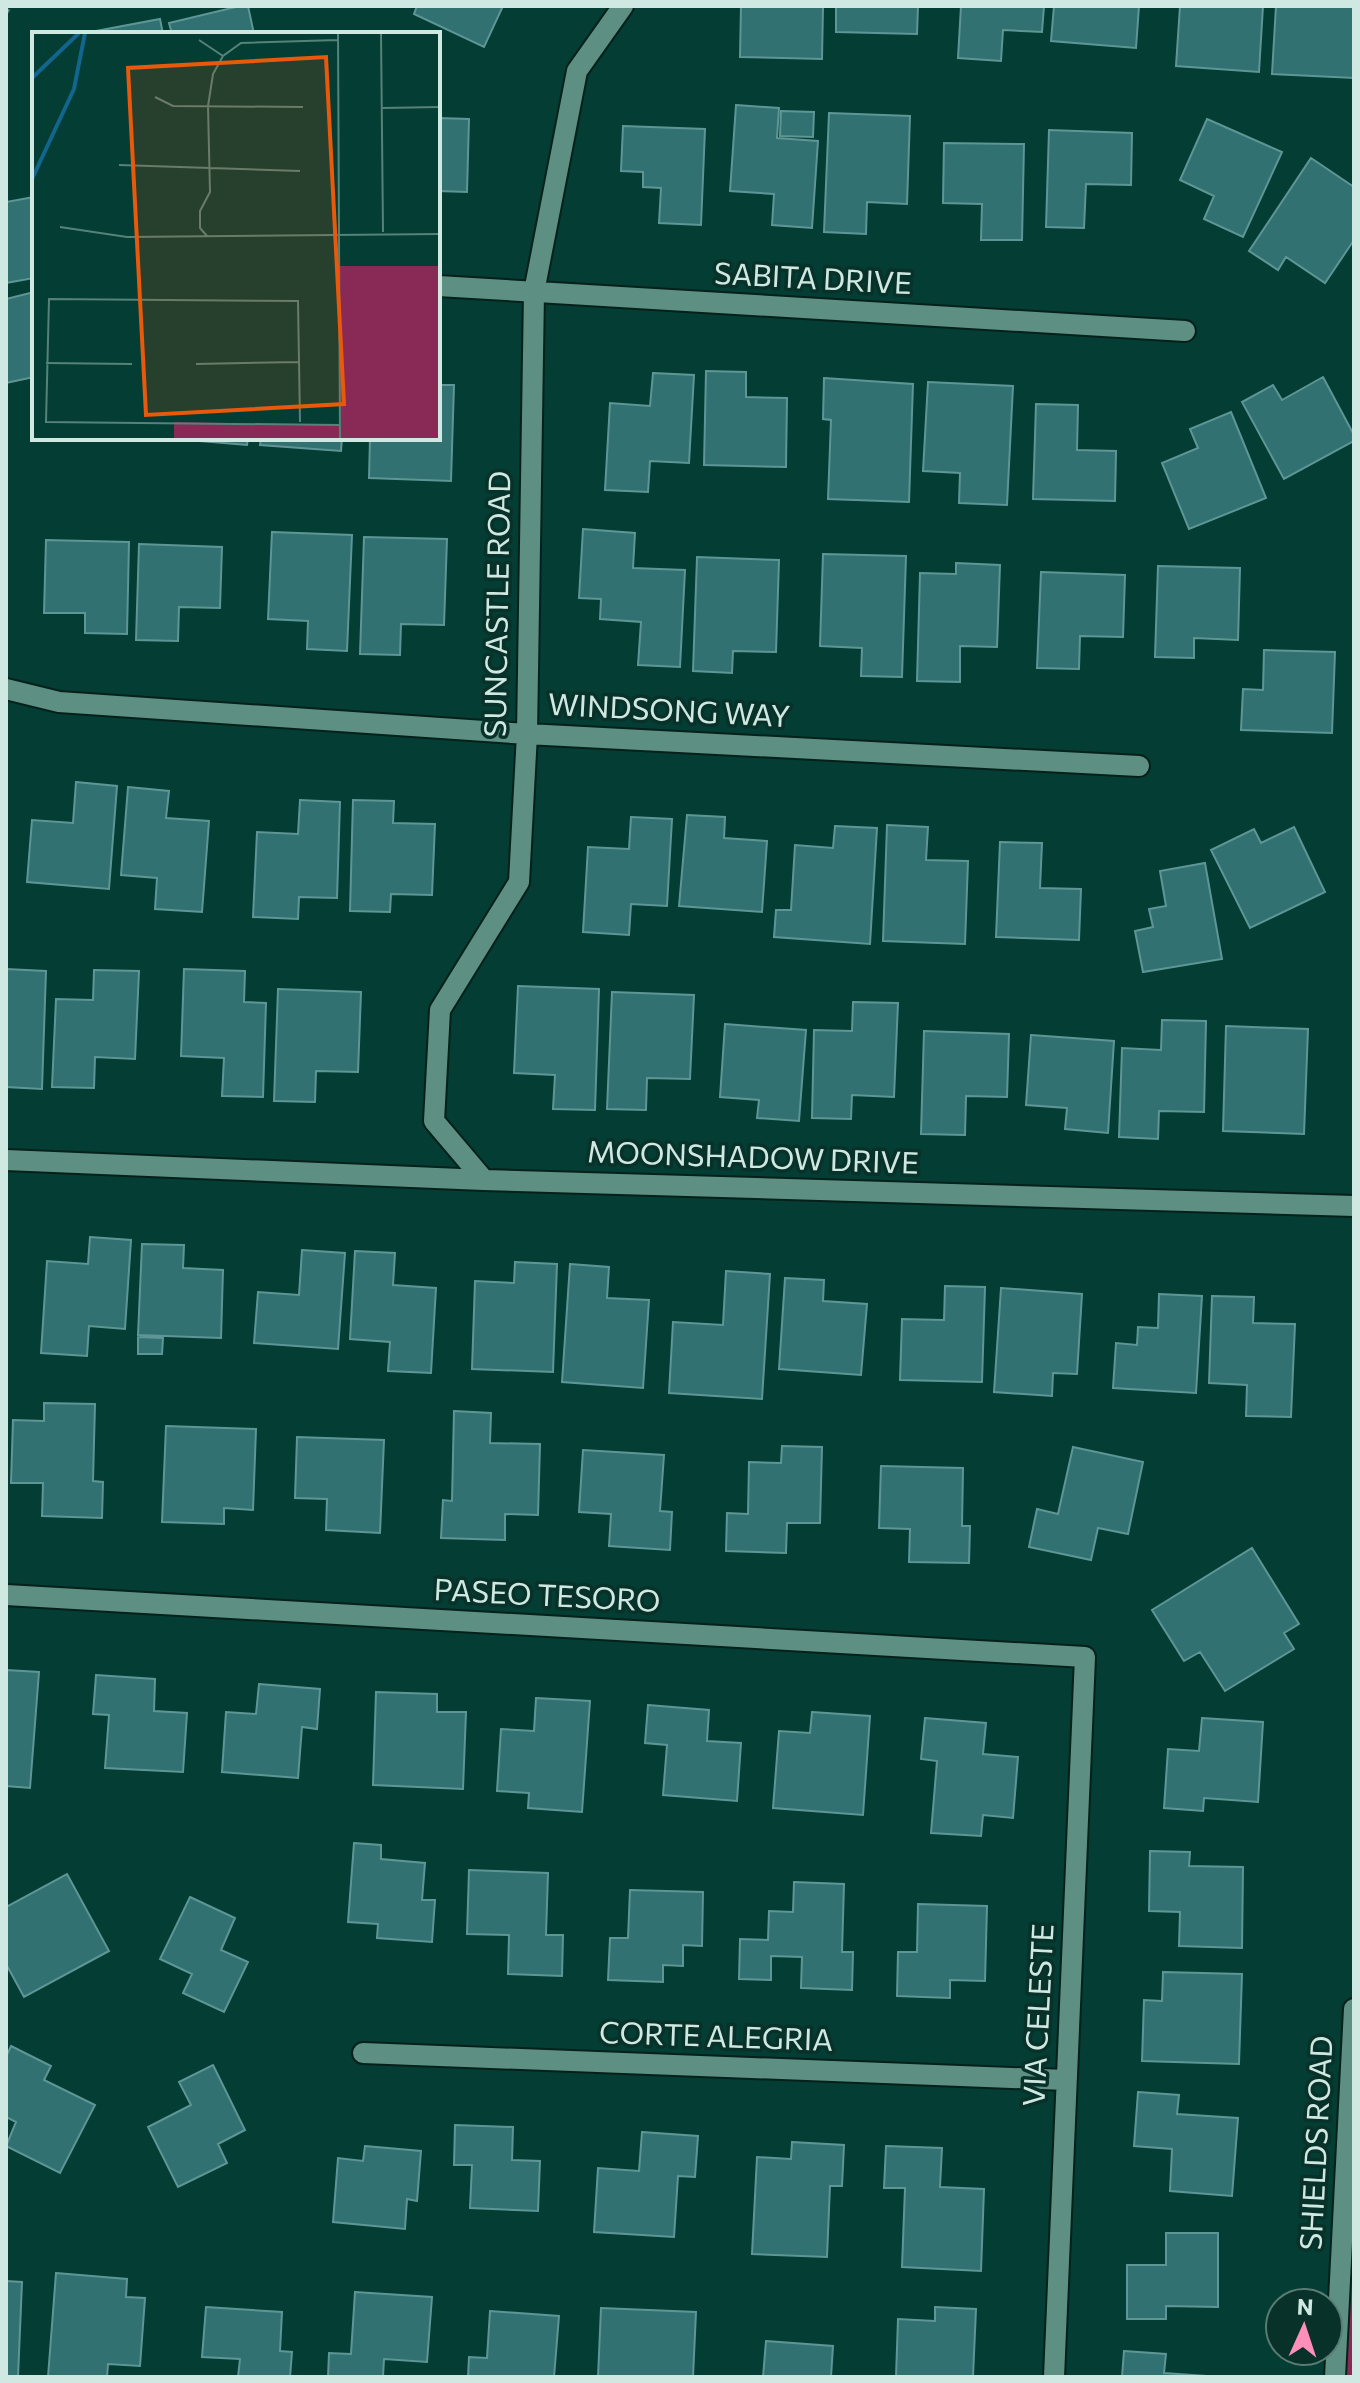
<svg xmlns="http://www.w3.org/2000/svg" width="1360" height="2383" viewBox="0 0 1360 2383" font-family="Commissioner,sans-serif">
<style>
.green{fill:#892955}
.building{fill:#317171;stroke:#5e9696;stroke-width:2}
.lines{fill:none;stroke-linecap:round;stroke-linejoin:round}
.minor-casing{stroke:#06211b;stroke-width:24}
.path{stroke:#5e8981;stroke-width:5;stroke-dasharray:4 4;stroke-linecap:butt}
.minor{stroke:#5d9083;stroke-width:20}
.labels{text-anchor:middle;stroke-width:7;stroke-linejoin:round;paint-order:stroke}
.street-label{font-size:30px;fill:#cfe9e2;stroke:#083129}
.inset-river{fill:none;stroke:#12658c;stroke-width:4}
.inset-road{fill:none;stroke:#558279;stroke-width:2}
.view{fill:#e8590c;fill-opacity:0.15;stroke:#e8590c;stroke-width:4}
.inset-edge{fill:none;stroke:#cfe9e2;stroke-width:4}
</style>
<rect width="100%" height="100%" fill="#043d33"/>
<path class="green" d="M1354,2009v368h-19z"/>
<path class="building" d="M240,6h8l6,28h-82l-3,-11z
M417,6h86l-19,41 -70,-33z
M741,6h82l-1,53 -82,-2z
M836,6h82l-1,28 -81,-2z
M961,6h83l-2,26 -39,-2 -2,31 -43,-3z
M1054,6h85l-3,42 -85,-7z
M1180,6h83l-4,66 -83,-6z
M1276,6h78v72l-82,-4z
M160,19l3,15h-83z
M736,105l43,3 -2,30 41,3 -6,87 -40,-3 2,-31 -44,-3z
M781,111l33,1 -1,25 -33,-1z
M829,113l81,3 -3,88 -40,-2 -1,32 -42,-2z
M438,118l31,1 -2,73 -29,-1z
M1207,119l75,33 -39,85 -39,-18 10,-23 -34,-16z
M623,126l82,3 -4,96 -42,-2 2,-35 -18,-1v-15l-22,-1z
M1049,130l83,3 -1,52 -45,-1 -2,44 -38,-1z
M944,143l80,1 -2,96h-41l1,-36 -39,-1z
M1311,158l43,29v53l-29,43 -39,-26 -8,13 -29,-19z
M34,197v81l-28,5v-81z
M34,292v85l-28,6v-84z
M706,371l40,1v25l41,1 -1,69 -82,-2z
M653,373l41,2 -5,88 -39,-2 -2,31 -43,-2 5,-87 40,3z
M1323,377l31,58v6l-70,38 -42,-77 31,-17 9,15z
M824,378l89,6 -4,118 -81,-3 3,-79 -8,-1z
M928,382l85,4 -6,119 -48,-2 1,-30 -37,-2z
M438,385h16l-3,96 -82,-3 1,-40h68z
M1036,404l42,1 -1,45 39,1 -1,50 -82,-2z
M1231,412l35,86 -77,31 -27,-66 36,-15 -8,-19z
M163,438h85l-1,7z
M261,438h81l-1,13 -81,-6z
M583,529l52,4 -2,35 52,2 -5,97 -42,-2 3,-43 -41,-3 1,-20 -22,-1z
M272,532l80,3 -5,116 -40,-2 1,-28 -40,-2z
M364,537l83,2 -3,86 -43,-1 -1,31 -40,-1z
M46,540l83,2 -2,92 -42,-1v-20h-41z
M139,544l83,3 -2,61 -41,-1 -1,34 -42,-1z
M823,554l83,2 -4,121 -41,-1 1,-28 -42,-2z
M697,557l82,3 -3,92 -43,-1 -1,22 -39,-2z
M956,563l44,2 -3,82 -37,-1v36l-43,-1 3,-108 36,1z
M1158,566l82,2 -2,72 -44,-2v20l-39,-1z
M1041,572l84,3 -2,62 -43,-1 -1,33 -42,-1z
M1264,650l71,2 -3,81 -91,-3 2,-41 20,1z
M76,782l41,4 -8,103 -82,-7 5,-62 41,3z
M128,787l41,4 -3,27 43,3 -7,91 -47,-3 2,-31 -36,-3z
M300,800l40,2 -3,96 -38,-1 -1,22 -45,-2 4,-85 41,2z
M353,800l41,1 -1,22 42,1 -3,71 -41,-1 -1,18 -40,-1z
M687,815l38,2 -1,21 43,3 -5,71 -83,-6z
M631,817l41,2 -5,87 -36,-2 -2,31 -46,-3 5,-85 41,2z
M887,825l41,2 -2,33 42,1 -3,83 -82,-3z
M835,826l42,2 -7,116 -96,-7 2,-27h15l4,-65 38,3z
M1294,827l31,65 -75,36 -39,-78 43,-21 7,14z
M1000,842l42,1 -2,45 41,1 -2,51 -83,-3z
M1205,863l17,96 -79,13 -8,-41 18,-4 -4,-18 17,-3 -6,-35z
M6,969l40,2 -4,118 -36,-2z
M184,969l61,2 -1,31 22,1 -3,94 -41,-1 2,-38 -43,-2z
M94,970l45,1 -4,88 -40,-2 -1,31 -42,-1 4,-88 37,1z
M518,986l81,3 -4,121 -42,-1 2,-34 -41,-2z
M278,989l83,3 -3,80 -42,-1 -1,31 -41,-1z
M612,992l82,3 -4,84 -43,-1 -1,32 -39,-1z
M853,1002l45,1 -4,94 -42,-2 -1,24 -39,-1 2,-88 38,1z
M1162,1020l44,1 -2,91 -45,-1 -1,28 -39,-2 3,-89 39,2z
M725,1024l81,6 -7,91 -42,-3 2,-18 -39,-3z
M1226,1026l82,3 -4,105 -81,-3z
M924,1031l85,3 -2,63 -41,-1 -1,39 -44,-1z
M1031,1035l83,6 -6,92 -43,-4 2,-21 -41,-3z
M90,1237l41,3 -6,89 -36,-3 -2,30 -46,-3 6,-92 41,3z
M142,1244l42,1 -1,23 40,2 -2,68 -83,-3z
M302,1250l43,3 -7,96 -84,-6 4,-51 41,3z
M355,1251l40,2 -2,32 43,3 -5,85 -43,-2 2,-29 -40,-3z
M515,1262l42,2 -4,108 -81,-3 3,-88 39,2z
M570,1264l39,3 -2,31 42,2 -6,88 -81,-6z
M726,1271l44,3 -8,125 -93,-6 4,-71 50,3z
M785,1278l39,2 -1,21 44,3 -6,71 -82,-6z
M945,1286l40,1 -3,95 -82,-2 2,-61 42,1z
M1001,1288l81,6 -5,80 -24,-1 -1,23 -58,-4z
M1159,1294l43,2 -6,97 -83,-5 3,-45 21,2 1,-18 20,1z
M1212,1296l42,1 -1,26 42,1 -4,93 -45,-1 1,-31 -38,-2z
M138,1337l25,1 -1,16h-24z
M44,1403l51,1 -2,77 10,1 -1,36 -60,-2 1,-33h-32l2,-63 31,1z
M454,1411l37,2 -1,30 50,1 -2,71 -33,-1v26l-64,-2 2,-38 9,1z
M166,1426l90,3 -3,81 -29,-2v16l-62,-2z
M297,1437l87,3 -4,93 -54,-3 1,-31 -32,-1z
M782,1446l40,1 -2,76h-33l-1,30 -60,-2 1,-38 21,1 1,-52 32,1z
M1073,1447l70,15 -15,72 -30,-6 -7,32 -62,-13 8,-38 21,5z
M583,1450l81,5 -4,56 12,1 -2,38 -61,-4 2,-32 -32,-2z
M881,1466l82,2 -1,58h8l-1,37 -60,-1 1,-33 -31,-1z
M1252,1548l47,76 -15,9 10,16 -69,42 -25,-39 -16,9 -32,-51z
M6,1670l33,2 -9,116 -24,-2z
M96,1675l59,4 -1,32 33,2 -4,59 -78,-4 4,-53 -16,-1z
M259,1684l61,5 -3,40 -15,-2 -4,51 -76,-6 4,-60 30,2z
M376,1692l61,2v18h29l-3,77 -90,-4z
M536,1698l54,3 -8,111 -54,-4 1,-15 -32,-2 4,-62 33,2z
M648,1705l61,5 -2,31 34,2 -4,58 -74,-6 4,-50 -22,-2z
M812,1712l58,4 -7,99 -90,-7 6,-77 31,2z
M925,1718l61,5 -3,31 35,3 -5,61 -30,-3 -2,21 -50,-3 6,-72 -16,-2z
M1202,1718l61,4 -5,80 -54,-4 -1,13 -39,-3 4,-59 31,2z
M354,1843l27,2v14l44,4 -3,37h13l-3,42 -55,-4 1,-14 -30,-2z
M1150,1851l40,1 -1,14 54,1 -1,81 -63,-2 1,-34 -31,-1z
M469,1870l79,3 -2,62h17l-1,41 -54,-2 1,-39 -42,-1z
M67,1874l42,77 -85,46 -18,-33v-57z
M794,1882l50,2 -2,68h11l-1,38 -51,-2 1,-31 -31,-1v24l-32,-1 1,-40 28,1 1,-29 24,1z
M630,1890l73,2 -1,54 -19,-1v21l-20,-1v17l-55,-2 2,-42h18z
M190,1897l45,21 -14,32 27,12 -24,50 -41,-19 9,-19 -32,-15z
M918,1904l69,2 -2,75 -35,-1v18l-53,-2 1,-44h19z
M1163,1972l79,2 -3,90 -97,-3 2,-61 18,1z
M11,2046l40,20 -7,14 51,25 -35,68 -54,-27 10,-24 -10,-5v-60z
M213,2065l32,65 -27,14 9,19 -49,24 -30,-60 43,-22 -12,-23z
M1138,2092l41,3 -2,19 61,4 -6,78 -62,-5 2,-42 -38,-3z
M455,2125l58,2 -1,33 28,1 -2,50 -68,-3 2,-43h-18z
M642,2132l56,4 -3,41 -17,-1 -4,61 -80,-5 4,-64 41,3z
M792,2142l52,3 -2,41h-12l-3,71 -75,-3 5,-97 34,2z
M365,2146l56,5 -4,50 -10,-2 -2,30 -72,-7 5,-64 25,3z
M886,2146l56,2 -2,39 44,2 -3,82 -79,-4 3,-79h-21z
M1166,2233h52v74l-52,-1v13h-39v-54h39z
M56,2273l71,6 -1,18 19,1 -5,68 -32,-2 -1,13h-59z
M6,2281l16,1 -4,95h-12z
M355,2292l77,5 -5,65 -43,-3 -1,18h-55l1,-24 22,1z
M206,2307l76,5 -2,39 12,1 -2,25h-52l2,-18 -38,-2z
M935,2307l41,2 -3,68h-77l2,-58 37,2z
M601,2308l95,4 -3,65h-95z
M490,2311l69,5 -5,61h-86l1,-20 18,1z
M766,2341l67,5 -2,31h-68z
M1124,2351l42,3 -2,19 57,4h-99z"/>
<g class="lines">
<g class="minor-casing">
<path id="minor" d="M438,286l747,45
M6,689l53,13 468,32 612,32
M6,1160l478,20 870,26
M484,1180l-50,-59 6,-111 79,-128 8,-148 7,-442 43,-221 46,-65
M6,1595l1079,62 -31,720
M363,2053l703,27
M1335,2377l19,-368"/>
</g>
<path class="path" d="M6,12l4,-6"/>
<use href="#minor" class="minor"/>
</g>
<g class="labels">
<g class="street-label">
<text transform="translate(813 279) rotate(3)" y="10">SABITA DRIVE</text>
<text transform="translate(498 604) rotate(-89)" y="10">SUNCASTLE ROAD</text>
<text transform="translate(669 711) rotate(3)" y="10">WINDSONG WAY</text>
<text transform="translate(753 1158) rotate(2)" y="10">MOONSHADOW DRIVE</text>
<text transform="translate(547 1596) rotate(3)" y="10">PASEO TESORO</text>
<text transform="translate(1039 2015) rotate(-87)" y="10">VIA CELESTE</text>
<text transform="translate(716 2037) rotate(2)" y="10">CORTE ALEGRIA</text>
<text transform="translate(1317 2143) rotate(-87)" y="10">SHIELDS ROAD</text>
</g>
</g>
<g transform="translate(32 32)">
<rect width="408" height="408" fill="#043d33"/>
<path d="M308,234h100v173h-266v-17l166,3z" fill="#892955"/>
<path class="inset-river" d="M0,46l47,-45M0,147l42,-90 11,-56"/>
<path class="inset-road" d="M306,1l2,406M349,1l2,199M167,8l24,16M123,65l18,9 130,1M350,76l58,-1M87,133l181,6M28,195l67,10 313,-3M175,204l-7,-8v-17l10,-19 -2,-86 5,-32 10,-18 18,-13 97,-3M14,331l86,1M164,332l103,-2M268,390l-2,-121 -249,-2 -3,123 294,3"/>
<path class="view" d="M294,25l18,347 -198,11 -18,-347z"/>
<rect width="408" height="408" class="inset-edge"/>
</g>
<rect width="1360" height="2383" fill="none" stroke="#cfe9e2" stroke-width="16"/>
<g transform="translate(1304 2327) rotate(3)"><circle r="38" fill="#083129" stroke="#587b73" stroke-width="2"/>
<path d="M0-6L14 30L0 20L-14 30Z" fill="#ff8eba"/>
<text y="-12" font-size="22" font-weight="bold" text-anchor="middle" fill="#cfe9e2">N</text>
</g>
</svg>
